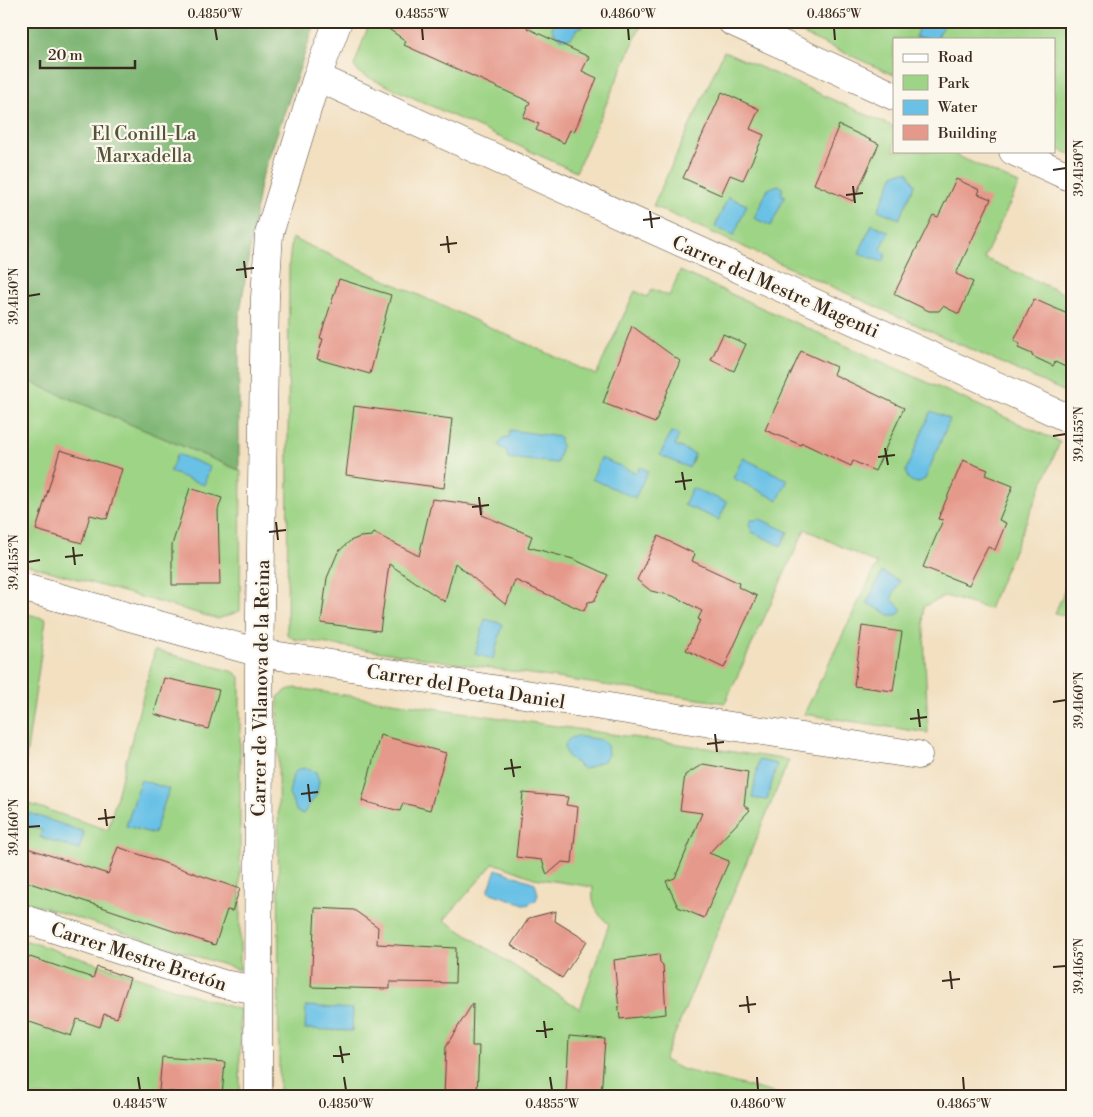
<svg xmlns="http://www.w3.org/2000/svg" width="1093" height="1117" viewBox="0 0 1093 1117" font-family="'Libre Bodoni',serif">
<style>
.green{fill:#9ed486;stroke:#6c7f52;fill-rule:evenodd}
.forest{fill:#7eb673;stroke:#5c7048}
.water{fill:#69c1e6;stroke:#527682}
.building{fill:#e5998b}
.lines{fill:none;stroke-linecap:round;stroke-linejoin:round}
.street-casing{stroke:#564536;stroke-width:29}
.street{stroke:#fff;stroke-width:28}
.ticks{fill:none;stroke:#3b2a1e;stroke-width:2}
.labels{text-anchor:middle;stroke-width:4.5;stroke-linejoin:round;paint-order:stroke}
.park-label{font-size:19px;fill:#545438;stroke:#fbf7ec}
.street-label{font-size:19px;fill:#3b2a1e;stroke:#fbf7ec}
.neatline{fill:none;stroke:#3b2a1e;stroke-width:2}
.ticks-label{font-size:12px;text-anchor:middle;fill:#3b2a1e}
</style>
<rect width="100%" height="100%" fill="#fbf7ec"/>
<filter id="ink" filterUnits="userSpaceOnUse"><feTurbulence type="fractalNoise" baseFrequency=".02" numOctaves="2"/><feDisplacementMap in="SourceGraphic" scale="10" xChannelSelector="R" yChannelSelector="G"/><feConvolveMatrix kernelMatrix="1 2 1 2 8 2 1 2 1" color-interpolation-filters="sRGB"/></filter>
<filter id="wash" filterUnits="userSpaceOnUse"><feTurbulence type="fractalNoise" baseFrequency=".0096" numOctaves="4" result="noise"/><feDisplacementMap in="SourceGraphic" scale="20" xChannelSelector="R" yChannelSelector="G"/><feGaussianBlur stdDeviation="1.12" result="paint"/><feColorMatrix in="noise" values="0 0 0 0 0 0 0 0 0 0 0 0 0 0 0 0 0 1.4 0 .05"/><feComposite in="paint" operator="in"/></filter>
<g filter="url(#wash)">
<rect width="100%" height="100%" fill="#f2e0c1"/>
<path class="green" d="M370,21h273l-67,151 -217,-99 -5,-7z
M774,21h298v134l-18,-8v-108h-160v36z
M724,51l170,76v24h53l72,33 -35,74 88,39v98l-419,-189z
M292,238l304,137 39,-84 12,6 5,-8 17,7 11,-25 380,171 -71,167 -44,-13 -22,11 5,126 -124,-19 73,-150 -72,-35 -80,174 -431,-64 -7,-5 2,-370z
M21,378l220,93 -1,140 -22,8 -197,-56z
M1072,573v45l-17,-5z
M21,612l25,7 -25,174z
M155,650l79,22 6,5v293l-219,-70v-99l87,29z
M296,688l493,72 -125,300 17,9 105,27h-507l-1,-399 9,-7zM494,863l40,15 59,9c-2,16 3,27 16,37l-29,85 -136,-89z
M21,939l219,71v86h-219z"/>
<path class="forest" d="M21,21h295l-56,162 -21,136v151l-218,-92z"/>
<path class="water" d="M554,21h30l-1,6 -5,1 -7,10c-11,2 -13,-1 -19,-9z
M922,21h23l-8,18 -22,-2z
M901,172h7l7,13 -16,34 -21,-9 16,-35z
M778,185l4,2v8l3,1 -14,30 -17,-8 14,-29z
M728,197l19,8 -13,30 -19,-8z
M872,224l17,8 -8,17 4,4v6l-3,3 -23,-9z
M931,411l19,8 -25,60 -8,4c-8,-2 -11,-5 -11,-13z
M510,430l50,7v7l2,1 -5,18 -50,-5v-7l-6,-3 -2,-4 4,-6 6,-1z
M671,432l8,3 -4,10 20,9 -6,14 -29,-13z
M177,454l33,13 -6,18 -34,-13z
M601,458l35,15 4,-6 8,4 -13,27 -43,-19z
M743,458l45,22 -10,20 -45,-22z
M692,488l35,14 -8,18 -35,-15z
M758,518l30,14 -7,14 -29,-14 -3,-8 2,-4h6z
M882,572l18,9 -9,18 10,9v4l-4,3h-7l-23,-12z
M485,619l18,5 -10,35 -18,-5z
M577,736l24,4 6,5 1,10 -4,6c-8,1 -12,6 -20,8l-16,-12 -4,-10c3,-7 6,-9 13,-11z
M759,760l18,4 -10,36 -15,-2z
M306,768l10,4 3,9 -2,13 -14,20 -6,-2 -8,-18 4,-20 6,-5z
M141,780l28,9 -15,45 -28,-8z
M29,813l55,19 -5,18 -39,-13 2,-7 -21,-6z
M496,869l39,14 3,11 -2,6 -9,5 -39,-13z
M306,1006l47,3 -1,22 -47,-2z"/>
<g id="blocks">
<path class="building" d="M377,21h153l-3,7 62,29 -7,14 15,7 -23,54 -4,-2 -6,13 -28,-13 3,-6 -16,-7 7,-15 -126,-57 2,-4z
M722,92l37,17 -9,20 14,6 -21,45 -13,-5 -9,20 -38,-17z
M839,125l40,19 -26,57 -39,-17z
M956,179l24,11 -2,4 13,5 -35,75 17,8 -14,32 -16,-8 -4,5h-10l-35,-17 39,-79 5,2z
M339,279l52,16 -21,79 -53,-15 6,-20 -3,-1z
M1034,299l38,17v54l-17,-8 -2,4 -21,-10v-2l-14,-6 2,-4 -6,-3z
M632,326l48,35 -25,62 -52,-20z
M723,334l23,10 -12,27 -23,-11z
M801,351l35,16 -3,7 71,34 -29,63 -22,-10 -2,5 -49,-23 -1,2 -36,-15z
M354,406l98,13 -8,69 -98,-13z
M60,450l62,19 -15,50 -17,-4 -8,28 -46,-13z
M963,460l25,10 -3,5 28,11 -14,34 7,3 -11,27 -7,-3 -19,38 -46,-18 20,-47 -5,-1z
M190,488l32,10 -4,12 2,75h-48v-40z
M432,499l52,7 -2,9 50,21 -4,11 45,12 35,16 -14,26 -6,1 -4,9 -69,-31 -9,25 -51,-42 -10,39 -56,-38 -9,67 -59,-8 6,-45 11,-26 12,-11 10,-4 12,-1 2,-3 45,23z
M658,536l37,18 -3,7 47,22 -1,4 19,9 -33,72 -38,-18 14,-30 -2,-1 4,-8 -29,-15 -22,-5 -14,-11z
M862,626l40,6 -9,59 -39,-5z
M164,678l55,12 -11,39 -54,-15z
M380,735l66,18 -16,57 -27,-7 -3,8 -38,-10z
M703,764l45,8 -4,33 6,5 -41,43 20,8 -25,57 -26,-11 -12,-26 9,-3 27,-65 -22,-3 5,-35z
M523,793l45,4 -2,8 12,2 -6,56 -10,-1 -15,13 -5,-15 -26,-3z
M21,846l87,28 10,-27 122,42 -8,22 -5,-1 -12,35 -194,-65z
M315,908l39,2 24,17 -1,17 79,4 -1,35 -65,-1v7l-79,-2z
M556,911l-1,10 32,20 -25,37 -51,-33 18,-27z
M21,954l72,24 4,-11 33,11 -13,40 -13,-4 -4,13 -23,-8 -6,17 -50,-17z
M659,954l1,8 3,3 3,49 -46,5 -6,-59z
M473,1003l-1,43h7l-2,50h-33l2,-50z
M569,1036l36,3 -4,57h-35z
M162,1057l63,5 -3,34 -63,-5z"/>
</g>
</g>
<g filter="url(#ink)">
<use href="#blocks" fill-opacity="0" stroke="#564536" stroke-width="1"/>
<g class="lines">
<g class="street-casing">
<path id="street" d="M731,21l163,75
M317,77l755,343
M1013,151l59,27
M21,587l239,66 658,102
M21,918l202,66 35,6
M258,1096l1,-424 6,-374 4,-64 48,-157 21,-56"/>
</g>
<use href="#street" class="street"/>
</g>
</g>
<path class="ticks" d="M215,28l2,12M422,28l1,12M628,28l1,12M834,28l1,12M1053,170l13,-2M853,186l2,17M846,195l17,-2M650,211l2,17M643,220l17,-2M447,236l2,17M440,245l17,-2M244,261l2,17M236,270l18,-2M28,296l12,-2M1053,436l13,-2M885,448l3,17M878,457l17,-2M682,472l3,18M675,482l17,-2M479,497l2,18M472,507l17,-2M276,522l2,18M269,532l17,-2M73,547l2,18M65,557l18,-2M28,562l12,-2M1053,702l13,-2M918,709l2,18M910,719l17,-2M715,734l2,18M707,744l17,-2M511,759l3,18M504,769l17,-2M308,784l2,18M301,794l17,-2M105,809l2,17M98,819l17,-2M28,827l12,-1M1053,967l13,-1M950,971l2,18M942,981l18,-2M747,996l2,17M739,1006l17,-2M544,1021l2,17M536,1031l17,-2M340,1046l3,17M333,1056l17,-2M138,1077l2,13M344,1077l2,13M550,1077l2,13M757,1077l1,13M963,1077l1,13"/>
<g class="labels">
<g class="park-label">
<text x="144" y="140">El Conill-La<tspan x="144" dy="22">Marxadella</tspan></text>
</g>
<g class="street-label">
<text transform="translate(776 286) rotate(24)" y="7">Carrer del Mestre Magenti</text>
<text transform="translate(466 686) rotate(9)" y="7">Carrer del Poeta Daniel</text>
<text transform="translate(260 688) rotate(-89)" y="7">Carrer de Vilanova de la Reina</text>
<text transform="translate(139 956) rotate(18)" y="7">Carrer Mestre Bretón</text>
</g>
</g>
<rect width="1093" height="1117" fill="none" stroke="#fbf7ec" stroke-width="55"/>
<rect x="893" y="38" width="162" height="115" fill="#fbf7ec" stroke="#aea59a"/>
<rect x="903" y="54" width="25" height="8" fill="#ffffff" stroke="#aea59a"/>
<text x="938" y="62" font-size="15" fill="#3b2a1e">Road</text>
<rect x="903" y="75" width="25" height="15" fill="#9ed486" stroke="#aea59a"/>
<text x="938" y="88" font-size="15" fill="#3b2a1e">Park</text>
<rect x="903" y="100" width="25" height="15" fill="#69c1e6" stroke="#aea59a"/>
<text x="938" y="112" font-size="15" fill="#3b2a1e">Water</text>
<rect x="903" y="125" width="25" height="15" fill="#e5998b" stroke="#aea59a"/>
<text x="938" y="138" font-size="15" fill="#3b2a1e">Building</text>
<path d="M40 60v8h95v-8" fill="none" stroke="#3b2a1e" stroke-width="2.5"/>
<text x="48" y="60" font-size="15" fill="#3b2a1e" stroke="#fbf7ec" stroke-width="4" paint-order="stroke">20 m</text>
<rect x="28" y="28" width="1038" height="1062" class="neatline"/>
<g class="ticks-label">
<text x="215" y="18">0.4850°W</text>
<text x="422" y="18">0.4855°W</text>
<text x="628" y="18">0.4860°W</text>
<text x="834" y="18">0.4865°W</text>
<text transform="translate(1079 168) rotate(-90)" y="4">39.4150°N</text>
<text transform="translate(14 296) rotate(-90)" y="4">39.4150°N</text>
<text transform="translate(1079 434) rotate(-90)" y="4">39.4155°N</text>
<text transform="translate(14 562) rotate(-90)" y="4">39.4155°N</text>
<text transform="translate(1079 700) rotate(-90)" y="4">39.4160°N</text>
<text transform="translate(14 827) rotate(-90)" y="4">39.4160°N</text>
<text transform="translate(1079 966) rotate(-90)" y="4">39.4165°N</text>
<text x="140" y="1108">0.4845°W</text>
<text x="346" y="1108">0.4850°W</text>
<text x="552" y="1108">0.4855°W</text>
<text x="758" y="1108">0.4860°W</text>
<text x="964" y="1108">0.4865°W</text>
</g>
</svg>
